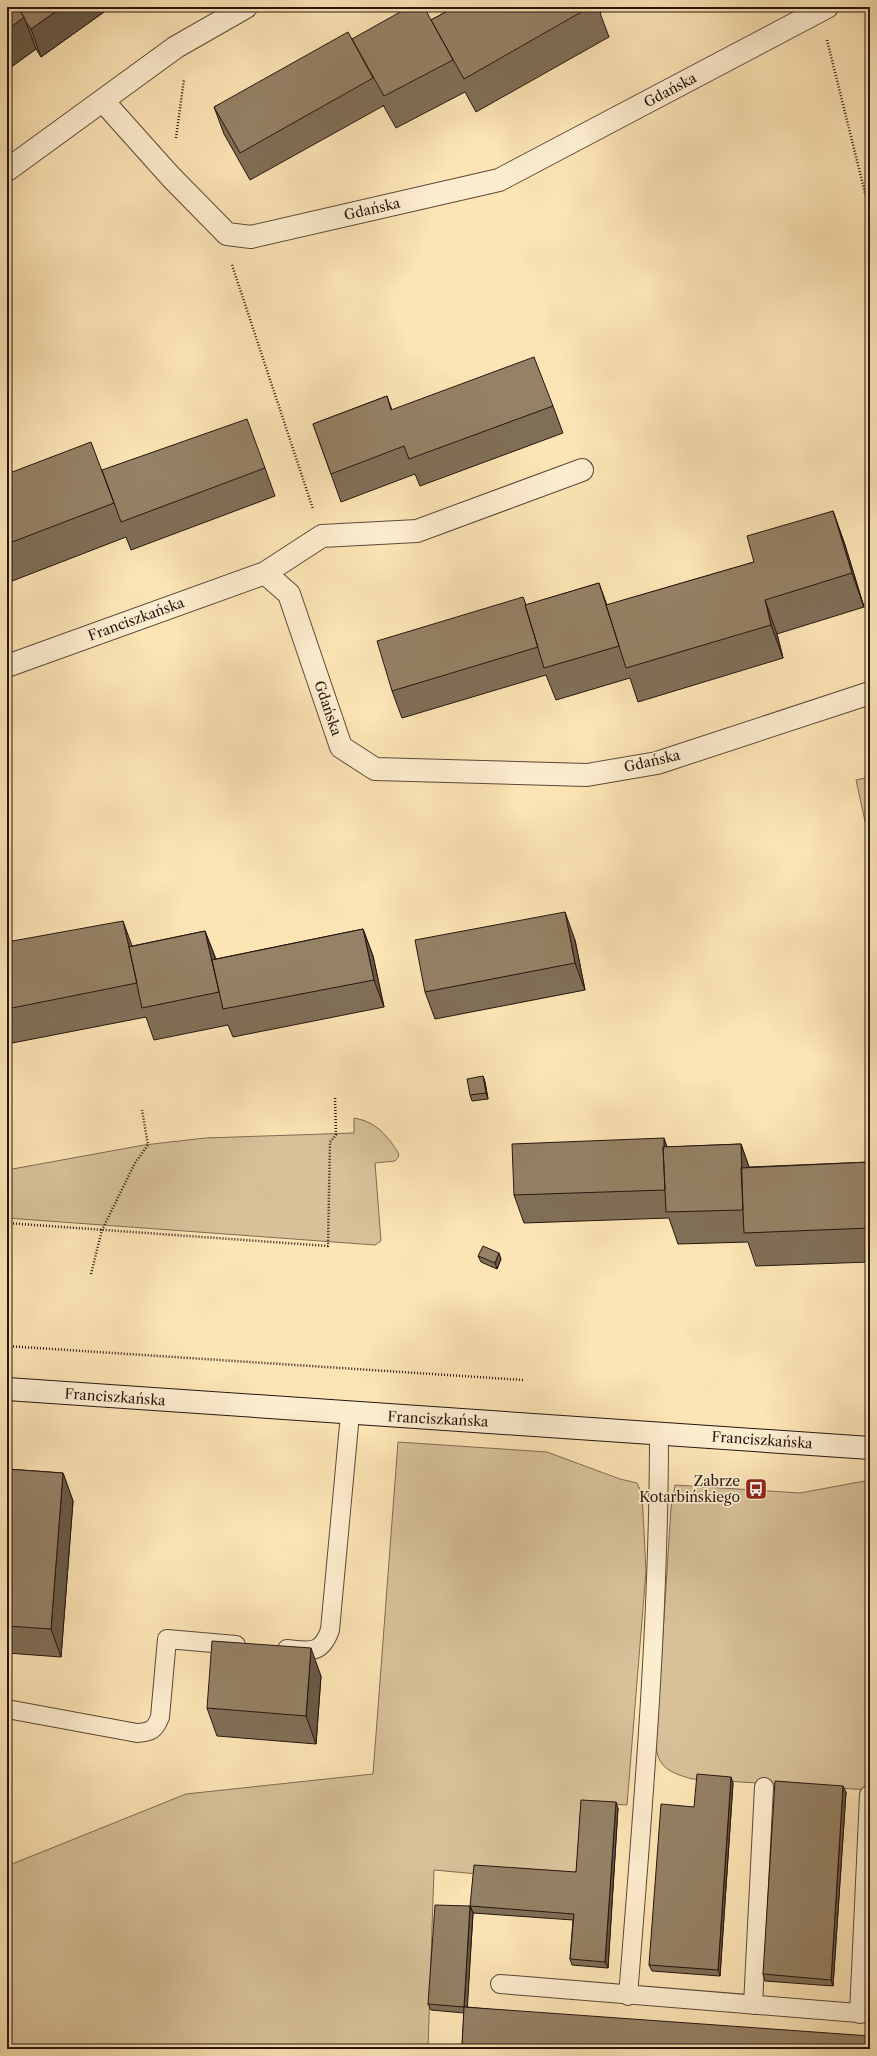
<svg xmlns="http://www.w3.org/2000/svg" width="877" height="2056" viewBox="0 0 877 2056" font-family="'Libre Caslon Text',serif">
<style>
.green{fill:#d8c199;stroke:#7f6b54}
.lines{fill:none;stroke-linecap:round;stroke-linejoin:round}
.lane-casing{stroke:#5c4938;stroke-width:20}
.street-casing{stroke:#5c4938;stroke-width:24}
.secondary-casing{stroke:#26150f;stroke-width:24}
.path{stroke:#26150f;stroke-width:2.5;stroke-dasharray:1 2;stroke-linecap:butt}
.lane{stroke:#fdedcf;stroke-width:18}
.street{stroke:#fdedcf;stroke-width:22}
.secondary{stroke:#fdedcf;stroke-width:22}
.wall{fill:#806f57;stroke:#26150f}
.shaded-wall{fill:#685a47;stroke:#26150f}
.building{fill:#958165;stroke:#26150f}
.labels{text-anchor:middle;stroke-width:3.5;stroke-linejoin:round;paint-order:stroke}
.street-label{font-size:14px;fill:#26150f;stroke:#fdedcf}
.poi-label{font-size:14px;fill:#26150f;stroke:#fdedcf;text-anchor:end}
</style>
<rect width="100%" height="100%" fill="#fce4b5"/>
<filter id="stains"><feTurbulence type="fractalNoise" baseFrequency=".005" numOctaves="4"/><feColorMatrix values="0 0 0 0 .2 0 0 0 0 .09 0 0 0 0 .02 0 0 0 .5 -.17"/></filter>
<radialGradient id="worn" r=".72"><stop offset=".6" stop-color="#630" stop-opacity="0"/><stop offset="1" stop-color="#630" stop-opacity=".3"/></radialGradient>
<path class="green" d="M870,777v67l-14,-64z
M354,1118c17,3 26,10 37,24 3,5 7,8 8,14l-4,5 -20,2 6,78 -6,4 -368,-27v-48l137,-25 61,-7 149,-5z
M398,1442l149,10 73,27 17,4 5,11 4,77 -19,234 -46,-3 -5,81 -142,-13 -6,178 4,1h-425v-183l179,-72 187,-20z
M870,1480v310l-178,-11c-21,-6 -35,-11 -36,-35l15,-236 4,-23 125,8z"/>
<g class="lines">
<g class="lane-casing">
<path id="lane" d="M287,1649c23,2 34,6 43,-19l20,-216
M7,1709l130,24c14,-1 18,-3 23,-16l7,-78 69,6
M500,1984l370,30
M628,1996c15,-188 31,-375 31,-563
M753,2005l11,-218
M859,2014l10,-219"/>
</g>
<g class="street-casing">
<path id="street" d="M103,101l68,76 56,57 24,3 248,-57 328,-173
M7,170l169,-123 70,-40
M265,573l24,21 52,153 34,22 212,6 70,-12 213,-70
M7,666l258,-93 57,-37 95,-5 165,-61"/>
</g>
<g class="secondary-casing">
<path id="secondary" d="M7,1389l863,59"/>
</g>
<path class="path" d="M827,40l43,173
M176,138l8,-59
M232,265l81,244
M7,1223l321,23 2,-104 6,-7 -1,-38
M91,1274l11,-44 33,-67 13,-18 -6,-35
M7,1346l516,34"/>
<use href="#lane" class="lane"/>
<use href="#street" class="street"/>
<use href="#secondary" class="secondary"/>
</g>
<path class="wall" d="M7,7h104l-70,50 -5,-8 -29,21z
M455,7h155l-10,6 9,24 -133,75 -11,-20 -69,36 -13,-23v1l-133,74 -26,-46 -10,-27 139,-65 -1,-3 79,-19z
M387,396l5,14 161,-4 10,27 -143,53 -5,-12 -74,28 -28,-78z
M265,468l10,28 -144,54 -5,-13 -119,46v-109l99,6z
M833,511l12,34 19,62 -87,27 6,24 -145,44 -8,-24 -74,22 -10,-25 -144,43 -10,-27 131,-94 3,8 73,-22 8,22 147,-43z
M363,929l10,27 11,51 -151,30 -5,-12 -74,15 -8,-23 -139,27v-102l125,4 73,-15 11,28z
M575,940l10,50 -150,29 -10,-27z
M483,1076l2,6 3,17 -16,2 -2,-6z
M741,1144l8,23 121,-5v100l-114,4 -8,-24 -70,2 -9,-26 -145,5 -10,-28 153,-48z
M478,1256l23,3 -4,10 -16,-7z
M7,1469l56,4 10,28 -12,156 -54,-4z
M321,1676l-5,68 -99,-8 -10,-28z
M733,1783l-13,193 -68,-5 -3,-6 45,-158z
M846,1792l-13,194 -68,-5 -2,-7z
M618,1808l-10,160 -36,-3 -2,-6 3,-39 -100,-7 -3,-7 106,-34z
M470,1906l3,7 -6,94 403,42h-407l-1,-3 2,-33 -33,-3 -3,-6z"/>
<path class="shaded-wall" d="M62,7h49l-70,50 -10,-28z
M24,17l12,32 -29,21v-40z
M833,511l12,34 19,62 -12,-34z
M765,600l12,34 6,24 -12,-33z
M565,912l10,28 10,50 -10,-27z
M123,921l12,33 2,29z
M363,929l10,27 11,51 -10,-27z
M205,931l12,32 8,46 -6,-17z
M483,1076l2,6 3,17 -2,-6z
M664,1138l10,28 -8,24z
M741,1144l11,32 -9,34z
M499,1253l2,6 -4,10 -2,-6z
M63,1473l10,28 -12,156 -10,-28z
M311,1648l10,28 -5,68 -10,-28z
M731,1777l2,6 -13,193 -2,-6z
M843,1786l3,6 -13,194 -2,-6z
M616,1802l2,6 -10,160 -3,-6z
M470,1906l3,7 -6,100 -3,-6z"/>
<path class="building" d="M7,7h10l7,10 -17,13z
M17,7h45l-31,22 -5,-7 -2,-5z
M409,7h15l29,53 -69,36 -32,-57z
M455,7h135l-126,72 -33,-59z
M348,32l25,46 -133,75 -26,-46z
M534,357l19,49 -144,53 -5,-13 -73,28 -18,-50 74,-28 4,14z
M247,419l18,49 -144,54 -19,-52z
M91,442l23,61 -107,41v-70z
M833,511l19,62 -87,27 6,25 -145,43 -20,-63 148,-43 -7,-26z
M599,583l20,63 -75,22 -19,-63z
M523,597l3,8h-1l13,42 -146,44 -15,-50z
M565,912l10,51 -150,29 -10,-52z
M123,921l14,62 -130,26v-67z
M363,929l11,51 -151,29 -11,-49z
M205,931l14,61 -77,16 -13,-61z
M483,1076l3,17 -16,2 -3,-16z
M664,1138v9h-1l2,43 -151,5 -2,-51z
M741,1144l2,66 -77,2 -3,-65z
M870,1162v66l-126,5 -3,-65z
M483,1246l16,7 -4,10 -17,-7z
M7,1469l56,4 -12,156 -44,-3z
M212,1641l99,7 -5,68 -99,-8z
M697,1774l34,3 -13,193 -69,-5 12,-161 33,3z
M775,1781l68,5 -12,194 -68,-6z
M581,1800l35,2 -11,160 -35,-3 4,-45 -104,-8 4,-41 102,7z
M435,1905l35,1 -6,101 -36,-3z
M464,2007l406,29v13h-362l-46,-3z"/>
<defs>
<g id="bus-square" transform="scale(1.15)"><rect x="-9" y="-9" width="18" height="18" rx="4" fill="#8f2418" stroke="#fdedcf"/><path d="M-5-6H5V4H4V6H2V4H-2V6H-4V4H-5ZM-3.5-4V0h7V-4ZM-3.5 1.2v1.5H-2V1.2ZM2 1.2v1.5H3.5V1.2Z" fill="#fff"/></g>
</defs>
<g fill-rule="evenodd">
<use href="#bus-square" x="756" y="1489"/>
</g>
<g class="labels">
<g class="street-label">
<text transform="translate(670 90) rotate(-28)" y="5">Gdańska</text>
<text transform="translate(372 209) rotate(-13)" y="5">Gdańska</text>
<text transform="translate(136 619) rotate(-20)" y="5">Franciszkańska</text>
<text transform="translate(328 708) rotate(71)" y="5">Gdańska</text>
<text transform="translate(652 761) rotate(-13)" y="5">Gdańska</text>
<text transform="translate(115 1397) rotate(4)" y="5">Franciszkańska</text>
<text transform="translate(438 1419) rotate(3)" y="5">Franciszkańska</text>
<text transform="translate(762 1440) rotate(4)" y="5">Franciszkańska</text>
</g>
<g class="poi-label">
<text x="740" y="1486">Zabrze<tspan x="740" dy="16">Kotarbińskiego</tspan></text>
</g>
</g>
<rect width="877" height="2056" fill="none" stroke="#fce4b5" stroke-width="24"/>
<rect x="8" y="8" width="861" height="2040" fill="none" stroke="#26150f" stroke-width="2"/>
<rect x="12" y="12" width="853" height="2032" fill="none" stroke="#26150f"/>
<rect width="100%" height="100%" filter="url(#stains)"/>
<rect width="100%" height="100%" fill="url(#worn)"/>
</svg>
